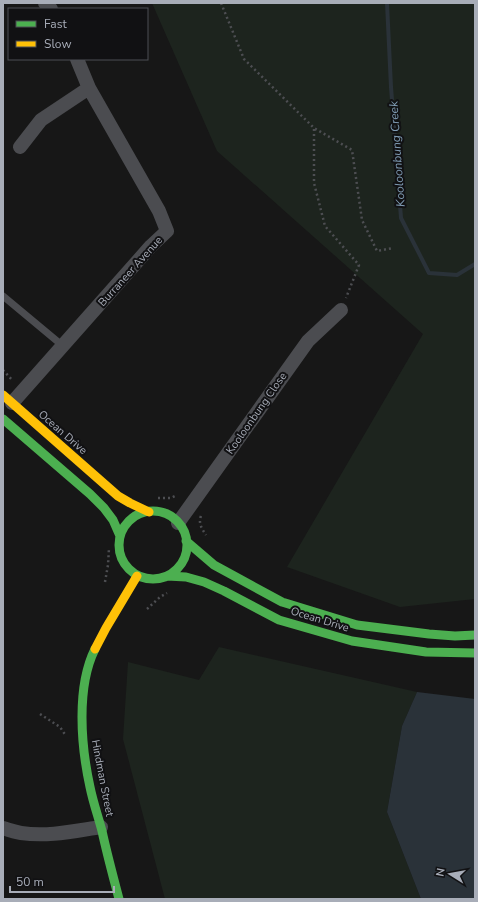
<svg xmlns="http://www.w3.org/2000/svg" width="478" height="902" viewBox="0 0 478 902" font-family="'Nunito Sans',sans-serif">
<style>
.green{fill:#1d241e}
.water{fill:#2a3239}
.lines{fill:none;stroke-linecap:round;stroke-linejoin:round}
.stream{stroke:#2a3239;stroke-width:4}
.path{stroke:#4d4e52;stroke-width:2.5;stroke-dasharray:2 3;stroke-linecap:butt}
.lane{stroke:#4b4c50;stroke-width:7}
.street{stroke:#4b4c50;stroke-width:14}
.fast{stroke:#4caf50;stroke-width:9}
.slow{stroke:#ffc107;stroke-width:9}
.labels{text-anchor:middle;stroke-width:4;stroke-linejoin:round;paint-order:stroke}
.street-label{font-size:11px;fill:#a8adb8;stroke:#111113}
.water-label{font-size:12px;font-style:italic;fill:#7f9bb3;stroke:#111113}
</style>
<rect width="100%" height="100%" fill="#171717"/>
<path class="green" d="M152,3h323v596l-75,8 -113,-40 136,-233 -206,-183z
M219,647l198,45 -15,34 -15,86 34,87h-256l-42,-160 5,-77 71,18z"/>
<path class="water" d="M417,692l58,7v200h-54l-34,-87 15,-86z"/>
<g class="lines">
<path class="stream" d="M387,3l4,84 10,131 28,55 28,2 18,-11"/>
<path class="path" d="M221,3l23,56 70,69 38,22 10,70 15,31 16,-3
M314,129v54l11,43 34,39 -13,33
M3,370l10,11
M158,498h13l4,-2
M201,516c-3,7 1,13 5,19
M105,582l3,-17 1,-17
M147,609l13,-12 7,-4
M40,714l20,13 6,9"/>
<path class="lane" d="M3,296l60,50"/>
<path class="street" d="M45,3l6,6
M20,147l21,-27 48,-32
M12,403l139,-157 16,-15 -8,-20 -70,-123 -12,-29
M178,523l130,-182 33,-31
M3,828c6,2 12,4 18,5 27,4 53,-2 80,-6"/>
<path class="fast" d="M3,419l87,75 14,14 9,12 7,16
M119 545a34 34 0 1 1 68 0a34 34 0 1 1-68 0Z
M186,541l28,24 68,37 75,23 72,9 26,2 20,-1
M167,576l19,1 18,5 20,9 55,29 73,21 74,11 49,1
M95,649c-19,38 -14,97 -5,138 3,15 8,29 12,44 5,23 11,45 17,68"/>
<path class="slow" d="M3,395l115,101 12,7 19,9
M95,649l11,-21 31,-52"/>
</g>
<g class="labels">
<g class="street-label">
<text transform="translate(130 271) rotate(-48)" y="4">Burraneer Avenue</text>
<text transform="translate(256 413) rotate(-55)" y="4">Kooloonbung Close</text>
<text transform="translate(63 432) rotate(41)" y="4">Ocean Drive</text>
<text transform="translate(320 619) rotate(17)" y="4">Ocean Drive</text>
<text transform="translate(103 778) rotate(79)" y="4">Hindman Street</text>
</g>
<g class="water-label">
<text transform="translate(397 154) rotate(-94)" y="4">Kooloonbung Creek</text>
</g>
</g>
<rect width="478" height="902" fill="none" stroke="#a8adb8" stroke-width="8"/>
<rect x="8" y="8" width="140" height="52" fill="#111113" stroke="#4d4f55"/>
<rect x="16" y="21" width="20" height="6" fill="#4caf50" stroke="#4d4f55"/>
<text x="44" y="28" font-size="12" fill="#a8adb8">Fast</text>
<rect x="16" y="41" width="20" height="6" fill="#ffc107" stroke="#4d4f55"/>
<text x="44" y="48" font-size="12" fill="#a8adb8">Slow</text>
<g transform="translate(450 874) rotate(281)" stroke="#111113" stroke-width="3" paint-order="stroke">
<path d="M0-3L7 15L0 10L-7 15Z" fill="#a8adb8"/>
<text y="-6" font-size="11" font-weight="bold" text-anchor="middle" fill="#a8adb8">N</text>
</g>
<path d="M10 886v6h104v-6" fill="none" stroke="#a8adb8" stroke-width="2"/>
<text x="16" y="886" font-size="12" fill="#a8adb8" stroke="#111113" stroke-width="3" paint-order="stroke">50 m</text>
</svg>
